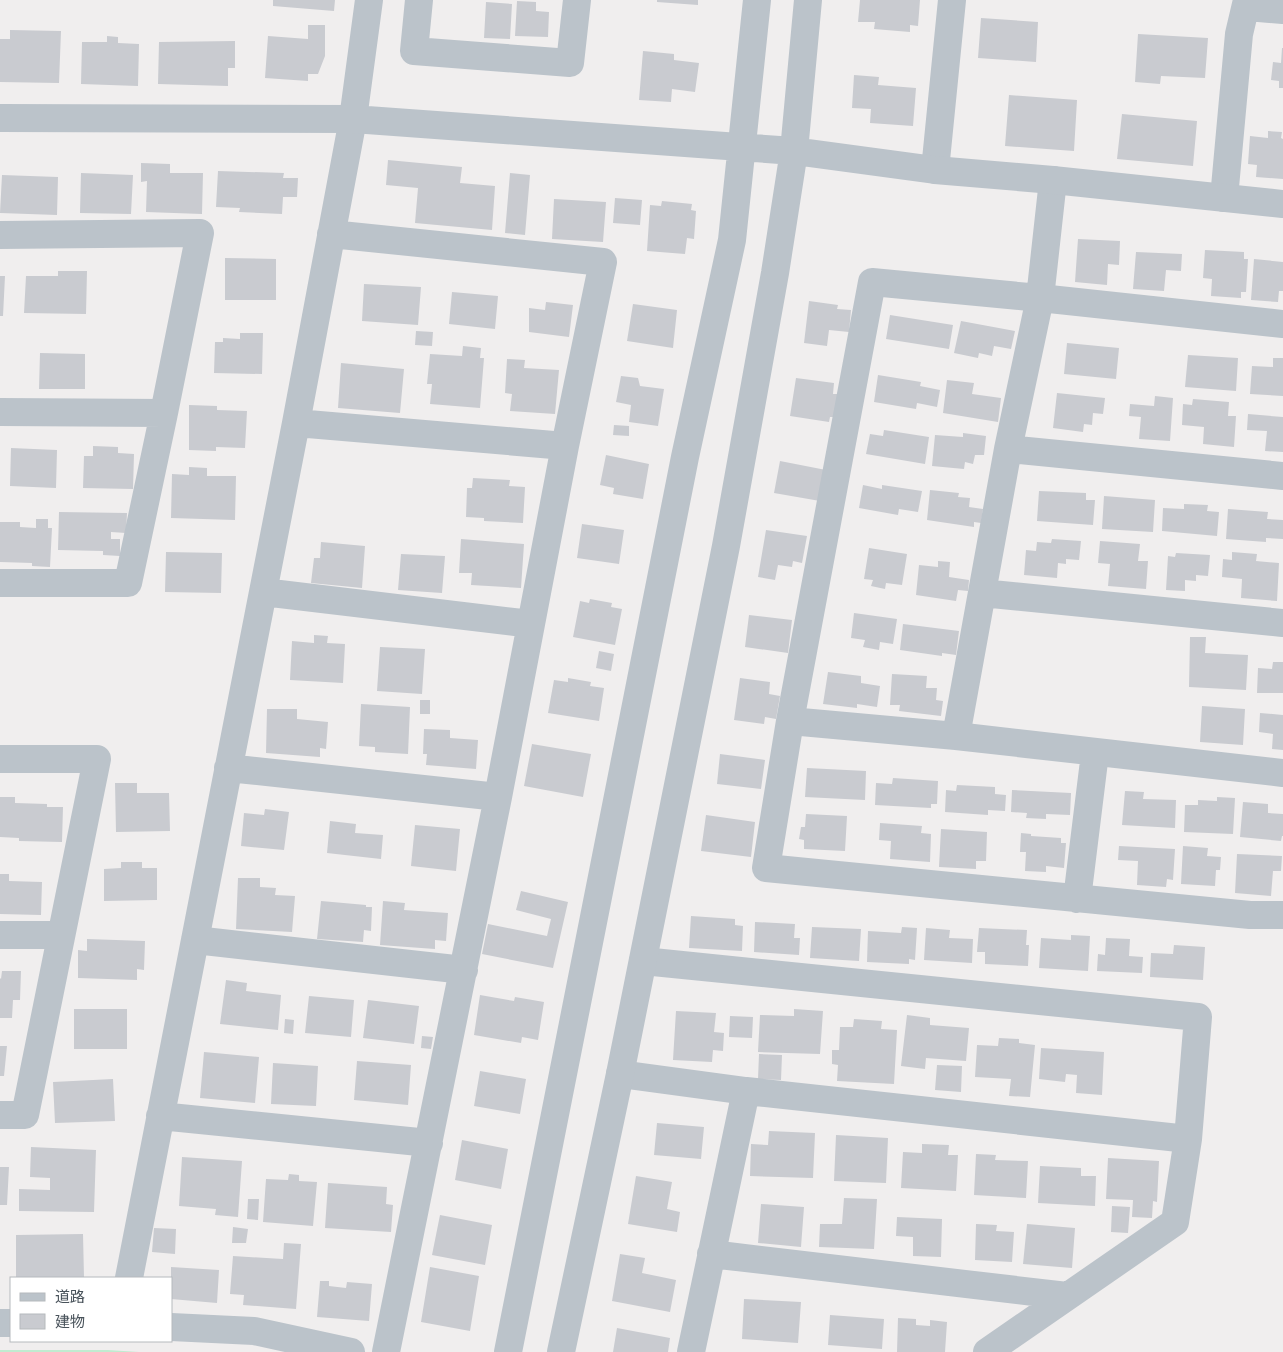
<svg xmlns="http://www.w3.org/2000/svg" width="1283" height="1352" viewBox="0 0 1283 1352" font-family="Lato,'Noto Sans JP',sans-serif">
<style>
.green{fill:#c0ebd0}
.building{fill:#c9cbd0}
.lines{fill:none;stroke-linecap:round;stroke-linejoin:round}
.minor{stroke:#bbc3ca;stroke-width:28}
.tertiary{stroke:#bbc3ca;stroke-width:28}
</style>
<rect width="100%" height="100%" fill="#f0eeee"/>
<path class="green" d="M0,1350h108l31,2h-139z"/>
<path class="building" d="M273,0h62l-1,11 -61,-5z
M657,0h41v5l-41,-3z
M860,0h60l-2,26 -8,-1v7l-36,-3 1,-7h-17z
M517,1l19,1v9l13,1 -1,25 -33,-1z
M486,2l26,2 -2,35 -26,-1z
M981,18l57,4 -2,40 -58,-4z
M308,25h17v31l-7,18h-10v7l-43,-3 3,-42 40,3z
M10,30l51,1 -2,52 -59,-1v-43h10z
M1138,34l70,4 -3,40 -44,-2 -1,8 -25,-2z
M107,36l11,1v6l21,1 -1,42 -57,-2 1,-42h25z
M235,41v27h-7v18l-70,-2 1,-42z
M1282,48h1v40h-4v-7l-8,-1 2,-18 8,1z
M643,51l31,3v6l25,3 -4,29 -23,-3 -1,13 -32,-2z
M854,75l25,2 -1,8 38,3 -3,38 -43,-3 1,-14 -19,-1z
M1009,95l68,5 -3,51 -69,-5z
M1122,114l75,7 -4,45 -76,-7z
M1268,131l14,1 -1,6 2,1v40l-27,-2 1,-12 -9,-1 2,-28 18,2z
M388,160l74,7 -2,16 35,3 -3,44 -77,-7 3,-35 -32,-3z
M141,163l29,1v9h33l-1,41 -56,-2 1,-31 -6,1z
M218,171l66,2 -1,5h15l-1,19h-14l-1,17 -43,-2 1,-4 -24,-1z
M81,173l52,2 -2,39 -51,-1z
M510,173l20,2 -5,60 -20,-2z
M2,175l56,2 -1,38 -57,-2z
M615,198l27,2 -2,25 -27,-2z
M554,199l52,3 -3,40 -51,-3z
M662,201l30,3 -1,6 5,1 -2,28 -7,-1 -2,16 -38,-3 3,-46 11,1z
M1078,239l42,2 -1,24 -11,-1 -1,21 -32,-3z
M1205,250l39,2v7h4l-2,33h-5v6l-30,-2 1,-17 -9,-1z
M1136,252l46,2 -1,17 -15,-1 -2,21 -31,-2z
M225,258l51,1v41h-51z
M1254,259l29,3v29h-4l-1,11 -27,-2z
M58,271h29l-1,43 -62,-1 2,-37h32z
M0,276h5l-2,40h-3z
M364,284l57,3 -3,38 -56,-4z
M452,292l46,4 -3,33 -46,-5z
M809,301l29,4 -1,4 14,1 -2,22 -20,-2 -2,16 -23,-3z
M546,302l27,3 -4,32 -40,-5v-24l16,2z
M633,304l44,6 -4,38 -46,-7z
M890,315l63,10 -4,24 -63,-10z
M961,321l54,10 -4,18 -17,-3 -2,10 -13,-3 -1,5 -24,-5z
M416,331l17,1 -1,14 -17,-1z
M240,333h23l-1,41 -48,-1 1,-31h8v-4l17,1z
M1067,343l52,5 -3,31 -52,-5z
M463,346l18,2 -1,10h4l-4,50 -50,-4 2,-20h-5l3,-30 32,2z
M40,353l45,1v35h-46z
M1188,355l50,3 -2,33 -51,-4z
M1273,358h10v38l-33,-2 2,-28 21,1z
M507,359l18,1 -1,8 35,2 -4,44 -45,-3 2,-17 -7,-1z
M341,363l63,6 -4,44 -62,-5z
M878,375l43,7 -1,4 20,4 -3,17 -20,-4 -1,6 -42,-7z
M621,376l17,2 2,8 24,3 -6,37 -29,-4 2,-17 -15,-3z
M796,378l38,5 -1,11h5l-3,23h-5l-1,5 -39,-6z
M947,380l27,3 -2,11 29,4 -3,24 -55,-9z
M1057,393l48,5 -2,16 -10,-1 -1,12 -8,-1 -1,8 -30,-4z
M1155,396l18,2 -3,43 -31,-2 2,-22 -12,-1 1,-12 24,2z
M1193,399l36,3 -1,14h8l-2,31 -31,-3 1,-17 -22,-2 1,-21 9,1z
M189,405l28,1v4l30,1 -2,37 -29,-1v4l-27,-1z
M1248,414l35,3v35l-18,-1 2,-20 -20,-1z
M614,425l15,1v10l-16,-1z
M884,430l45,7 -4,27 -59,-10 4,-20 13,2z
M963,433l23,3 -2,19h-9l-2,9 -8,-2 -1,7 -32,-3 3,-31 28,2z
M93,446l25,1v6l16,1 -1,35 -50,-1 1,-32h9z
M11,448l46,2 -1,38 -46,-2z
M606,455l43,9 -6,35 -30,-5 1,-6 -14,-3z
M780,461l46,9 -6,31 -46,-8z
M189,467l18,1v8h29l-1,44 -64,-2 1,-44 17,1z
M473,478l37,2 -1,6 16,1 -2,36 -39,-2v-3l-18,-1 1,-29h5z
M863,485l19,4v-4l40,6 -4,21 -19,-3 -1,6 -39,-7z
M930,490l29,3 -1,4 12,1 -1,9 14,2 -2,14 -7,-1v5l-47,-7z
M1039,491l47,2v7h9l-2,25 -56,-4z
M1104,496l51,4 -2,32 -51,-3z
M1184,504l24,1 -1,6 12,1 -2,24 -55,-5 1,-23 21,1z
M1228,509l40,3 -1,7 16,1v19l-17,-1v4l-40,-3z
M59,512l68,1 -1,20 -15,-1v7h9v17l-17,-1v-4l-45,-1z
M36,519h12v9h4l-2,39 -18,-1v-3l-32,-1v-40h20v5l16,1z
M582,524l42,6 -5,34 -42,-6z
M766,530l41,6 -5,27 -9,-2 -1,6 -14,-2 -3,15 -17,-3z
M461,539l63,5 -3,44 -50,-3 1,-12h-13z
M1052,539l29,2 -2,19 -13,-1v5l-8,-1 -1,15 -33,-3 2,-25 10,1 1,-9 14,1z
M1100,541l40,3 -2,17h10l-2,28 -38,-3 2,-22 -12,-1z
M321,542l44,4 -3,42 -51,-5 3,-25h6z
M869,548l38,6 -5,31 -16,-2 -1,6 -14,-3 2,-6 -9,-1z
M166,552l56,1 -1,40 -56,-1z
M1232,552l25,2 -1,7 23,2 -2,38 -36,-3 1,-19 -20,-2 1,-18 9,1z
M1176,553l34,2 -2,21 -12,-1v6l-11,-1v11l-19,-1 2,-34 7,1z
M401,554l44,2 -3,37 -44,-3z
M938,561l12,1 -1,15 20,3 -1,11 -10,-1 -2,11 -40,-6 3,-30 19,2z
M590,599l22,4 -1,4 11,2 -7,36 -42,-8 7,-36 9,2z
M854,613l43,6 -4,25 -13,-2 -1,8 -16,-3 2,-7 -14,-2z
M749,615l43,5 -4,33 -43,-6z
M903,624l56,7 -3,24 -14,-2v3l-42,-6z
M314,635l14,1 -1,7 18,1 -2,39 -53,-3 2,-39 22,2z
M1190,637h16l-1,16 43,2 -2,35 -57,-3z
M380,647l45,2 -3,45 -45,-3z
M599,651l15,3 -3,17 -15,-3z
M1273,662h10v31h-26l1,-25 14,1z
M828,672l33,4v7l19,3 -3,21 -20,-3v4l-34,-4z
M892,674l35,2 -1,12h11l-1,12 7,1 -2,15 -42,-5 1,-6h-10z
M568,678l23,4 -1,4 14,2 -5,33 -51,-8 6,-33 14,2z
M740,678l30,4 -1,12 11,2 -4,23 -11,-2 -1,7 -30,-4z
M420,700h10v14h-10z
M361,704l49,3 -2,47 -33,-2v-5l-16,-1z
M1202,706l43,3 -2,36 -43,-3z
M267,709h30v10l31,3 -2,27 -6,-1v9l-54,-4z
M1260,713l23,2v35l-11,-1 1,-15 -14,-2z
M424,729l26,1v8l28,2 -2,29 -50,-4 1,-11h-4z
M532,744l59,10 -8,43 -59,-11z
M720,754l45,6 -4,29 -44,-5z
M807,768l59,3 -1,29 -60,-3z
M893,778l45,3 -1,23h-6v4l-56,-3 1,-22 16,1z
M115,783h22v10h32l1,38 -54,1z
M957,785l38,2v7l11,1 -1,16 -17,-1v5l-43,-3 1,-22 10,1z
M1012,790l59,3 -1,22 -24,-1v5l-20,-1 1,-5 -16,-1z
M1125,791l19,1 -1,7 33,1 -1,28 -53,-3z
M0,797h15v6l32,1v3h16l-1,35 -43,-1v-3l-19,-1z
M1217,797l18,1 -2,36 -49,-2 1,-27h13v-5l19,1z
M1243,802l25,2v9l15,1v22h-1l-1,5 -41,-4z
M265,809l24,3 -5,38 -43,-4 3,-33 20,2z
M806,814l41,2 -2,35 -41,-2v-9l-5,-1 2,-12h4z
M706,815l49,7 -4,35 -50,-6z
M330,821l26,3 -1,9 28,2 -2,24 -54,-6z
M880,823l42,3 -1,7 10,1 -1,28 -40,-3 1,-18 -12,-1z
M415,825l45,4 -4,42 -45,-5z
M941,829l46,3 -1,29h-10v8l-37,-2z
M1021,833l10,1v2l30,2v5h5l-2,25 -18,-2v6l-21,-1 1,-19h-6z
M1119,846l56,3 -2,31 -6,-1 -1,8 -29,-2 1,-24 -20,-1z
M1183,846l25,2 -1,8 14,1 -1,13h-4l-1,16 -34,-2z
M1237,854l45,2 -1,15h-8l-2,25 -36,-3z
M121,862h21v6h15v32l-53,1v-32l17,-1z
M0,874h9v7l33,1 -1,33 -41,-1z
M238,878h22v9l16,1 -1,7 20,1 -3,36 -56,-3z
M521,891l47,11 -15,66 -71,-14 6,-30 59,12 4,-17 -35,-9z
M321,901l45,4v2h6l-1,24 -7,-1 -1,12 -46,-3z
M383,901l22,2 -1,7 44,3 -2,28 -11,-1v9l-55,-4z
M691,916l44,3v6l8,1 -1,25 -53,-3z
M755,922l40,2 -1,14h6l-1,17 -45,-3z
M812,927l49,2 -2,32 -49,-3z
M902,927l15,1 -2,32 -6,-1v5l-42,-2 1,-31 33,2z
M926,928l24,2 -1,8 24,1 -1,24 -48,-3z
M979,928l48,2 -1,15h3l-1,21 -43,-2v-12h-8z
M1071,935l19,1 -2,35 -49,-3 2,-30 30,2z
M1106,938l24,1 -1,17 14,1 -1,16 -45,-2 1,-17 7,1z
M87,939l58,2 -1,29 -7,-1v11l-59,-2v-28l9,1z
M1174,945l31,2 -2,33 -53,-3 1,-24 22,1z
M2,971h19l-1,29h-7l-1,18h-12v-40l1,1z
M226,980l21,3 -1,8 35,4 -3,35 -58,-6z
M480,995l34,6 1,-4 29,5 -6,38 -16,-3 -1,6 -47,-8z
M309,996l45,4 -3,37 -46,-4z
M368,1000l51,6 -5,38 -51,-6z
M74,1009h53v40h-53z
M794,1009l29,2 -3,43 -62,-2 2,-37 34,1z
M676,1011l40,2 -2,19 10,1 -1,18 -10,-1 -1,12 -39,-2z
M907,1015l23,3v7l39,3 -3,33 -40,-3 -1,11 -24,-3z
M730,1016l23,1 -1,21 -23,-1z
M285,1019l9,1 -1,14 -9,-1z
M854,1019l28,2 -1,8 16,1 -3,54 -57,-3 1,-16 -6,-1v-14h7l1,-23h13z
M422,1036l11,1 -2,12 -10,-1z
M999,1038l20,1v4l16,2 -5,52 -21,-1 2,-17 -36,-2 2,-32 21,1z
M0,1046h7l-3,30h-4z
M1041,1048l63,4 -2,43 -26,-2 1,-18 -11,-1 -1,8 -26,-3z
M204,1052l55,5 -4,46 -55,-5z
M759,1054l23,1 -1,25 -23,-1z
M357,1061l54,4 -3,40 -54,-5z
M273,1063l45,3 -2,40 -45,-2z
M937,1065l25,1 -1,26 -26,-2z
M480,1071l46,8 -6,35 -46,-8z
M113,1079l2,42 -60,2 -2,-41z
M657,1123l47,4 -3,32 -47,-4z
M769,1131l46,2 -2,45 -63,-2 1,-32 17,1z
M836,1135l52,3 -2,45 -52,-2z
M462,1140l46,9 -7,40 -46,-9z
M922,1144l27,1 -1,10h10l-2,36 -55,-3 2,-36 19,1z
M31,1147l65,3 -2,62 -75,-1v-22l31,1v-12l-20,-1z
M976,1154l20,1 -1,5 33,1 -2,37 -52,-3z
M182,1157l60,4 -4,56 -23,-2 1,-6 -37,-3z
M1108,1158l51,3 -2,41 -4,-1 -1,17 -20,-1 1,-17 -27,-1z
M1040,1166l41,2v8h15l-1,30 -57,-3z
M0,1167h9l-2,38h-7z
M289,1174l10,1v6l18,1 -4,44 -50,-4 3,-43 22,1z
M636,1176l36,6 -5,27 13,3 -3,20 -49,-8z
M328,1183l59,4 -1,17 7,1 -2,27 -66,-4z
M844,1198l33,1 -3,50 -55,-2 1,-23h22z
M248,1199h11l-1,21 -11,-1z
M761,1204l43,3 -3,40 -43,-4z
M1112,1206l18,1 -2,26 -17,-1z
M440,1215l52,10 -7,40 -53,-10z
M897,1217l45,2 -1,38 -28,-1v-19l-17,-1z
M976,1224l21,1 -1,6 18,1 -2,30 -37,-2z
M1027,1224l48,4 -3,40 -49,-4z
M233,1227l15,2 -2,14h-14z
M154,1228l22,1 -1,25 -23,-2z
M83,1234l1,43 -68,1v-43z
M284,1243l17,1 -5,65 -53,-4 1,-10 -14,-1 3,-38 50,3z
M620,1254l25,4 -3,15 34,7 -6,32 -58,-11z
M171,1267l48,3 -2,33 -46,-4z
M430,1267l49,9 -9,55 -49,-9z
M320,1281h9v5l17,2 1,-6 25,2 -3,37 -52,-4z
M744,1299l57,3 -3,41 -56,-4z
M830,1315l54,4 -2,30 -54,-4z
M898,1318l18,1v6l14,1v-6l17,2 -2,30h-48z
M617,1328l53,10 -2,14h-55z"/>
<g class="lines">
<path class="minor" d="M419,0l-5,51 156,12 7,-63
M1247,7l36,3
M935,170l17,-170
M1224,198l15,-164 8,-34
M331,234l272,28 -38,184 -67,351 -112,555
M0,235l200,-2 -36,180 -36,170h-128
M1283,324l-243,-26 -168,-16 -82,439 -24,147 484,47h33
M0,412l164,1
M296,423l269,23
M1008,449l275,27
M263,592l268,32
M982,593l301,30
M790,721l166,15 327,37
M956,736l52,-287 32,-151 13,-118
M0,759h97l-72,356h-25
M228,768l270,29
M1077,899l18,-146
M0,935h61
M195,940l269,30
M643,961l555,56 -10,122 -13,83 -188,130
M620,1074l126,17
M160,1116l269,27
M711,1254l356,42
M129,1278l167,-855 57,-304
M0,1323h11
M171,1327l83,4 97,21
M691,1352l55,-261 442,48"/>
<path class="tertiary" d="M0,118l353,1 441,32 141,19 118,10 230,24
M353,119l16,-119
M508,1352l177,-895 47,-217 25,-240
M561,1352l59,-278 106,-528 49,-273 19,-122 14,-151"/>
</g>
<rect x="10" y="1277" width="162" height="65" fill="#ffffff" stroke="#b6babd"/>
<rect x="20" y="1293" width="25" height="8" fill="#bbc3ca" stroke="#b6babd"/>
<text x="55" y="1302" font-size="15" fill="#48525a">道路</text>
<rect x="20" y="1314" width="25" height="15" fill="#c9cbd0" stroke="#b6babd"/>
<text x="55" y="1327" font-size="15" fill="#48525a">建物</text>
</svg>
